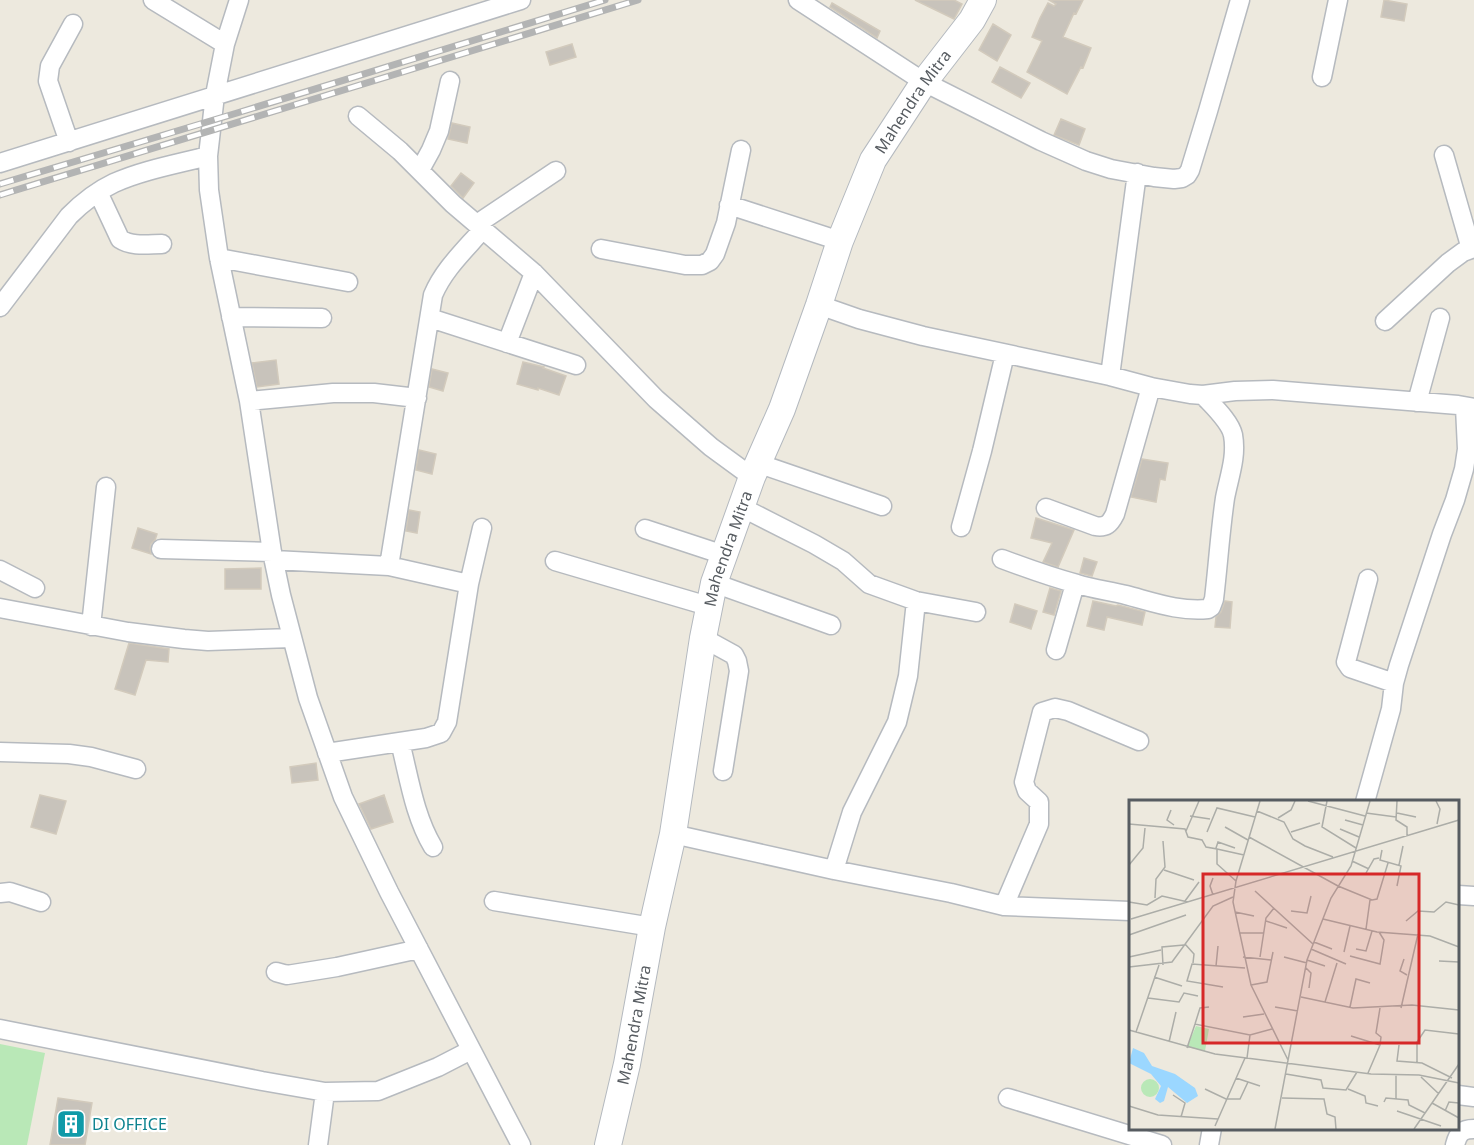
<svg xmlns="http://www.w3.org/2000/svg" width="1474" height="1145" viewBox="0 0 1474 1145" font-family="'Noto Sans',sans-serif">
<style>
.green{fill:#b9e8b7}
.building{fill:#c8c3bb;stroke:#d2cabc;stroke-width:1.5}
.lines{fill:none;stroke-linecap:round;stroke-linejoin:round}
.street-casing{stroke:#b6babf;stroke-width:21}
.secondary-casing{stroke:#b4b9bf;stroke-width:28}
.street{stroke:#fff;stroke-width:18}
.secondary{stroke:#fff;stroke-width:26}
.rail-casing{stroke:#b3b4b4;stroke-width:7}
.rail{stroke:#fff;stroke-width:4.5;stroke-dasharray:14;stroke-linecap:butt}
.labels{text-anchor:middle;stroke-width:4.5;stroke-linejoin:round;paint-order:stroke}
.street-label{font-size:16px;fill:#575c61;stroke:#fff}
.culture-label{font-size:16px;fill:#0d838f;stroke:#fff;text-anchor:start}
.inset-road{fill:none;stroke:#acada8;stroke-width:1.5}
.view{fill:#d62828;fill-opacity:0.15;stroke:#d62828;stroke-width:3}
.inset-edge{fill:none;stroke:#575c61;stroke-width:3}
</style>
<rect width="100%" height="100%" fill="#ede9de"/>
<path class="green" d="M0,1044l45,9 -18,92h-27z"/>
<path class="building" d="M915,0h39l8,4 -8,15z
M1049,0h34l-7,14 -2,-1 -11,24 28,11 -8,20 -2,-1 -14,27 -40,-22 15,-31 -10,-4 8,-19 8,-15 6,3 2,-2z
M1384,0l23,4 -3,17 -23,-4z
M832,3l48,28 -3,7 -47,-31z
M993,24l18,11 -14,26 -18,-11z
M572,44l4,13 -26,8 -4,-13z
M1000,67l30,16 -9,15 -29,-16z
M1061,119l24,10 -6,16 -25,-10z
M452,123l18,4 -3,16 -19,-4z
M461,173l13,10 -11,15 -12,-12z
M276,360l3,24 -22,3 -5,-24z
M523,362l21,5 -1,1 23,8 -7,19 -21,-7v2l-21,-6z
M432,369l16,4 -5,18 -14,-4z
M419,450l17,4 -4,20 -16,-4z
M1142,459l26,4 -3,17 -5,-1 -4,23 -25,-5z
M409,510l11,2 -3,21 -11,-2z
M1036,518l38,12 -16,37 -15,-5 9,-19 -21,-5z
M138,528l19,6 -2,6 -4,4 -1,4 1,6 -19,-6z
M1084,558l13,4 -5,14 -12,-3z
M261,568v21h-36v-20z
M1050,588l11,3 -7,24 -11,-3z
M1093,601l23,5 2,-1 27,7 -3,13 -35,-8 -3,13 -17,-4z
M1225,601l7,1 -2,26 -15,-1 1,-10 5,-5z
M1015,604l22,7 -6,18 -21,-7z
M129,643l40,6 -1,13 -22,-2 -11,35 -20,-6z
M316,763l2,17 -26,3 -2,-16z
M40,795l26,6 -10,33 -25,-7z
M384,795l9,27 -22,7 -12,-25z
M58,1098l34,5 -7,42h-35z"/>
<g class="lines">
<g class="street-casing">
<path id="street" d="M153,0l72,44
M239,0l-14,44 -10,51 -7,61 1,34 10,68 30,143 23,151 9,43 27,103 35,99 46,95 132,253
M798,0l126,82 117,59 45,20 25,8 43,8 20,2 8,-1 5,-3 3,-5 18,-59 32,-111
M1322,77l16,-77
M358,116l42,35 53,53 81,69 122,126 55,48 41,30
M69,142l-21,-61 2,-15 23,-42
M1444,155l27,94
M0,163l521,-163
M420,170l11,-20 8,-19 11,-50
M98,192l22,47c12,8 29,5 42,5
M729,205l111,36
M477,224l79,-53
M601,249l84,16h17l8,-4 5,-7 11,-31 15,-73
M219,258l129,24
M819,305l40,14 64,17 187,40 41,11 39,7 13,1 32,-4 38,-1 185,15 16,3
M0,307l69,-91c13,-13 28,-25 45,-33 29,-13 63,-19 94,-27
M231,317l91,1
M430,318l146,47
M1385,321l63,-58 15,-11 11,-4
M507,343l27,-70
M1110,376l27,-203
M249,401l84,-8h41l43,5
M1417,402l23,-84
M757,463l125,43
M741,507l73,37 29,17 26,23 47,17 60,11
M1046,508l49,18c11,2 15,-2 20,-12l36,-127
M961,527l21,-76 23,-97
M645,529l79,26
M161,549l111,3
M1002,559c24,9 49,18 75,25 16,5 33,7 49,11 27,7 54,17 82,14l3,-2 3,-8c4,-33 6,-67 11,-101 4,-21 12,-41 8,-63 -3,-14 -21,-30 -30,-40
M274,560l115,6 80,18
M555,561l153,45
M389,566l44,-271c11,-26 32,-45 50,-66
M0,570l35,18
M1368,579l-22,83 4,6 44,15
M714,583l117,42
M0,608l128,24 56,7 24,2 84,-3
M91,626l15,-139
M703,638l31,17 3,6 2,10 -16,100
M1056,650l19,-66
M400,742c9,35 14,73 33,105
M0,752l69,2 22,3 45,12
M327,753l99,-15 15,-5 6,-11 22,-138 13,-56
M1365,802l26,-93 3,-26 5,-18 43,-131 13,-34 9,-31 3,-20 -2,-42
M673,834l161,36 117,23 53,13 126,5
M834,870l18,-58 45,-90 11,-46 8,-75
M0,893l10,-1 31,10
M1458,895l16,1
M494,901l158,26
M1004,906l35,-82v-22l-12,-11 -3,-9 18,-70 13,-4 13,3 71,30
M276,972l11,3 50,-8 82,-18
M0,1029l262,52 63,11 53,-1 60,-24 33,-17
M1458,1095l16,2
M1008,1098l154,47
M318,1145l7,-53
M1209,1145l3,-17
M1455,1145c3,-12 7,-16 19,-16"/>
</g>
<g class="secondary-casing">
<g id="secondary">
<path id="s1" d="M608,1145l19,-81 25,-137 21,-93 30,-196 11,-55 38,-106 30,-68 37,-104 21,-64 33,-81 51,-78 48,-62 11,-20"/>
</g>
</g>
<use href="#street" class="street"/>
<use href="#secondary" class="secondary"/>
<g class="rail-casing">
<path id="rail" d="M0,184l237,-71 368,-113
M0,195l638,-195"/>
</g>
<use href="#rail" class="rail"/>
</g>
<defs>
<g id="building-square" transform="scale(1.5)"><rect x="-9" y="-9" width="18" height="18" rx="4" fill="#0f9aa8" stroke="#fff"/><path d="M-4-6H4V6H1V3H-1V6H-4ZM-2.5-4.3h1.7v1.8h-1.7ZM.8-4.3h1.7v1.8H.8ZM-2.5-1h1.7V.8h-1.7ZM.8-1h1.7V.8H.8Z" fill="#fff"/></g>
</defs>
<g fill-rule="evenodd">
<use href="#building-square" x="71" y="1124"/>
</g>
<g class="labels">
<g class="street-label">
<text dy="6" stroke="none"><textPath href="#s1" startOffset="1095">Mahendra Mitra</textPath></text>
<text dy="6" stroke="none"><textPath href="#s1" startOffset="609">Mahendra Mitra</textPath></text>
<text dy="6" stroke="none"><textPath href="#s1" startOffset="123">Mahendra Mitra</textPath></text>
</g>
<g class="culture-label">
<text x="92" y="1130">DI OFFICE</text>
</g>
</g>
<g transform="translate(1129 800)">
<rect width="330" height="330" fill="#ede9de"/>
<path d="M67,226l13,3 -4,22 -18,-4zM12 288a9 9 0 1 1 18 0a9 9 0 1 1-18 0Z" fill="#b9e8b7"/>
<path d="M4,248l11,5 8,13 23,8 20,14 3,8 -11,7 -19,-16 -4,14 -4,2 -5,-4 6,-13 -10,-12 -22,-11z" fill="#9bd7ff"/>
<path class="inset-road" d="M131,1l-24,80 -3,21 18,83 37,75M179,1l57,15M198,1l-5,26 34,21M268,1l-1,19 11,7v9M307,1l4,8 -3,15M42,10l-4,10 7,5M128,11l27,11 9,17 12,7 28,11M237,13l30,4M268,13l19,4M61,16l20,3M149,18l13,-8 4,-9M216,20l18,5M0,24l56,5 3,8 14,3 4,7 11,2v15l19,17M96,27l23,13M211,29l19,8M57,31l13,-30M78,32l10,-24 38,9M162,32l29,-9M120,37l89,49 34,14 5,-1 11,-36M87,48l2,-6 17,6M88,49l27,6M253,50l-2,10 21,6 -4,20M223,61l17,8M0,65l14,-17 2,-20M270,65l4,-19M35,70l30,10M237,73l8,-14 5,-1M126,91l58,53M84,95l-3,-9 3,-8M26,98l1,-19 9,-12 -2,-26M56,101l14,-19M0,102l18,3 15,-9 26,6M162,111l16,2 4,-17M106,112l19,4M2,119l328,-99M194,119l54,13 53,4 29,11M137,121l21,7M277,121l12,-10 16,1 12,-10 13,3M237,129l4,-29M110,133h25M0,135l57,-20M185,142l18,7M56,144l9,10 -1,9M182,149l35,15M227,149l10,2 6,-20M215,152l6,-26M221,156l30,8 4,-24 -5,-8M0,157l32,-7M114,157l28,3M131,157l6,-39 8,-10M155,157l23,6M275,159l-4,12 7,4M178,160l18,6M310,161l20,1M34,165l-1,-18 22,-2M87,166l2,-20M0,167l43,-5 41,-56 20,-9M177,168l5,5 -2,15M25,177l28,9M122,185l16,-3 6,-30M94,187l-36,-6 5,-17 53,4M172,197l52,11 59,-3 47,5M19,198l31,4 5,-9 14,3M196,202l12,-39M146,207l23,4M221,207l6,-28 14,4M272,208l17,-74M114,217l21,-3M66,224l5,-16 9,-1M0,230l86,24 156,20 48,1 40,8M7,232l23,-67M222,236l29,9M40,242l7,-30M270,245l-2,16 25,2 30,15M58,248l8,-24 55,11 22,-6M118,258l3,-23M288,262v-20l8,-12 34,4M239,273l12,-28 1,-8 -5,-4 4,-25M157,274l35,6 2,8 23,2 11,-18M267,274v25M292,277l18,17M107,278l24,8M76,289l21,10h14l8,-17M219,289l17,7 1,7 12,3M44,295l12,8 -4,14M153,298l42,1 3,15 8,3 1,12M255,302l2,-4 22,2 1,5 16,8M303,303l27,15M0,306l29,9 60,4M268,311l44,15M316,311l4,-9 10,1M86,326l30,-68M146,329l32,-169 24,-62 20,-32 19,-65M285,329l45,-65"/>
<path class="view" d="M74,74h216v169h-216z"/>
<rect width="330" height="330" class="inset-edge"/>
</g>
</svg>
